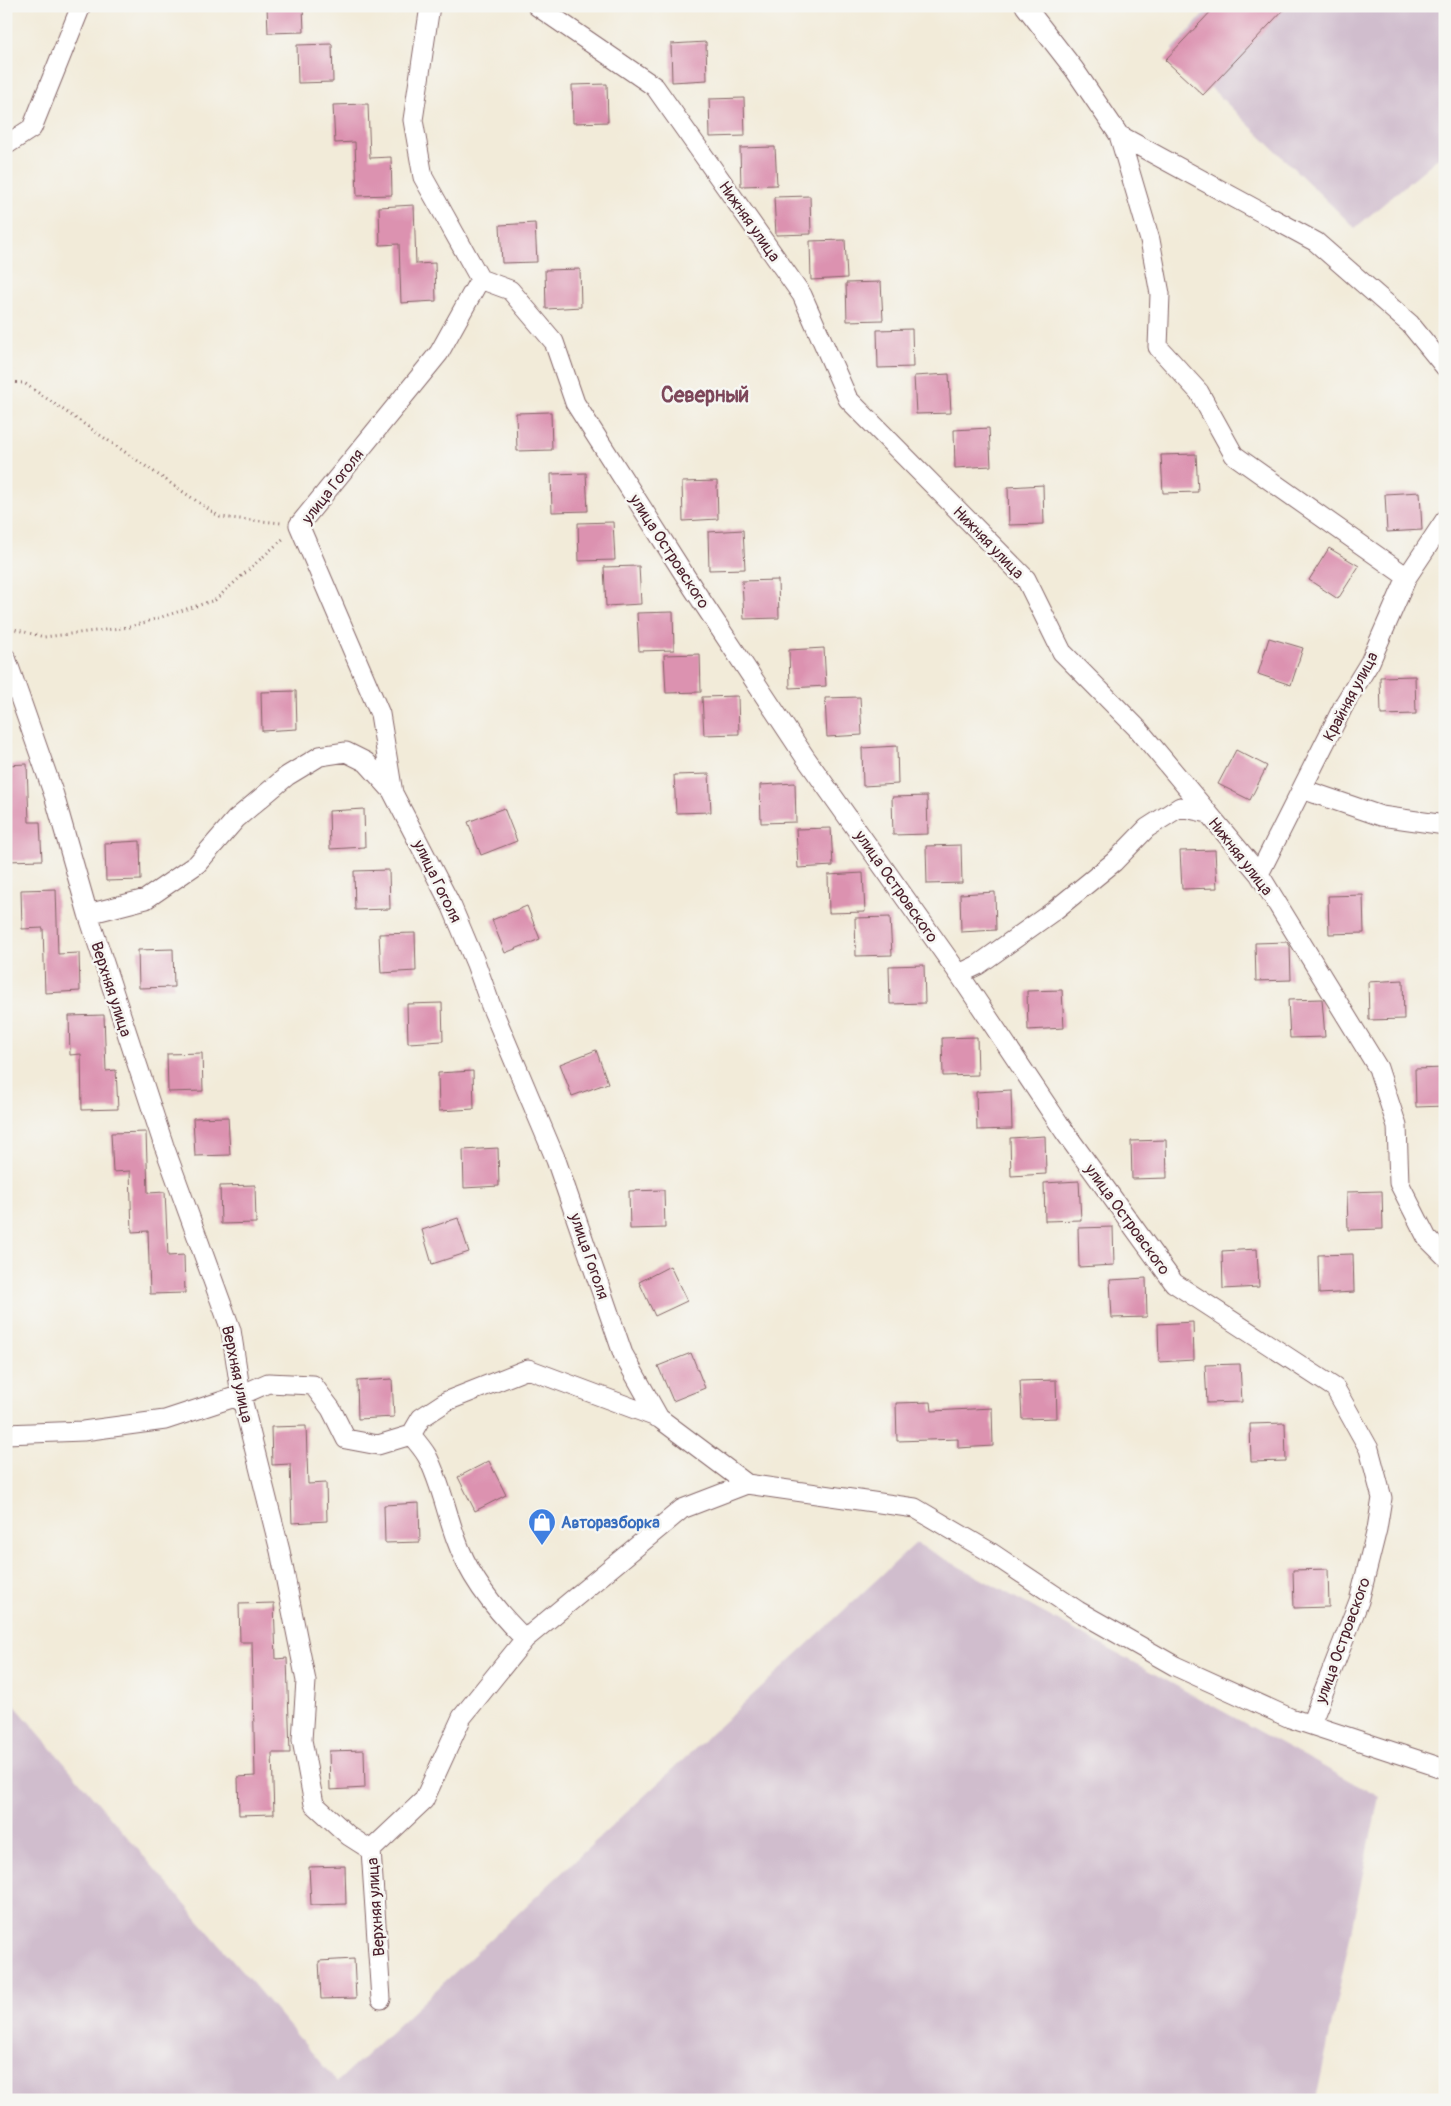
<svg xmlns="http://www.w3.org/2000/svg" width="1451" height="2106" viewBox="0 0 1451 2106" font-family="Pangolin,sans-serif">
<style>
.industrial{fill:#d0bdcd}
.building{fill:#dc92b0}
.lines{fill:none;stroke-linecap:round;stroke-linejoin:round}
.minor-casing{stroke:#856668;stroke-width:21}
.path{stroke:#856668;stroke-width:3;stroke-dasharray:1 4;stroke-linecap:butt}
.minor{stroke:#fff;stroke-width:19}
.labels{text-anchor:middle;stroke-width:5;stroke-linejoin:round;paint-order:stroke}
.street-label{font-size:16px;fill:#4a1f2b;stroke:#f6f6f2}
.shop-label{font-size:16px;font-weight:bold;fill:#366cbe;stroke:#f6f6f2;text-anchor:start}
.district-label{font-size:21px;font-weight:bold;fill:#7d475a;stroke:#f6f6f2}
</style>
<rect width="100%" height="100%" fill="#f6f6f2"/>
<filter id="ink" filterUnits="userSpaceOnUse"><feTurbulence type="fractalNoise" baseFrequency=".02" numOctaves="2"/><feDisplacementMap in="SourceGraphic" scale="10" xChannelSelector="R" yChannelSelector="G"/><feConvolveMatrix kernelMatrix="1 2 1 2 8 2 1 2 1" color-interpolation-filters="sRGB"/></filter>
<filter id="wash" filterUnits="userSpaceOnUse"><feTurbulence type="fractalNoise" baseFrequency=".0096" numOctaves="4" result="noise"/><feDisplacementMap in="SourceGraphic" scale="20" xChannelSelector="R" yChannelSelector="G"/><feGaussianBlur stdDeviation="1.12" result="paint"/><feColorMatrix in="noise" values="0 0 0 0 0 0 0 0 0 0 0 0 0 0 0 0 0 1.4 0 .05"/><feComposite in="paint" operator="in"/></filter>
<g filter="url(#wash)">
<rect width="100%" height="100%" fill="#f2ebd9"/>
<path class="industrial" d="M1211,6h234v146l-90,76 -183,-178z
M916,1543l463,254 -63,303h-1310v-405l331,387z"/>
<g id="blocks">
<path class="building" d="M267,6h36l1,26 -36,1z
M1216,6h71l-84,89 -38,-35z
M706,42l1,38 -35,2 -1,-38z
M332,44l1,38 -35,1 -1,-38z
M607,84l1,38 -35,1 -1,-38z
M744,98l1,38 -35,1 -1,-38z
M368,104l2,54 21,-1 1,38 -35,1 -2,-54 -20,1 -2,-38z
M775,147l2,38 -36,1 -1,-38z
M810,196l1,38 -35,1 -2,-38z
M414,205l2,59 19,-1 1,38 -35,2 -2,-59 -19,1 -1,-38z
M535,223l2,39 -35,1 -2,-38z
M845,240l2,38 -36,2 -1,-39z
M580,269l1,38 -35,2 -1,-39z
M881,282l2,38 -36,1 -1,-38z
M912,329l1,38 -35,1 -1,-38z
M949,374l2,39 -35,1 -2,-38z
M551,412l1,38 -35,1 -1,-38z
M989,428l2,38 -36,2 -1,-38z
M1196,454l2,38 -35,1 -2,-38z
M586,473l2,38 -36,1 -1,-38z
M717,481l1,38 -35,2 -1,-39z
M1043,485l1,39 -35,1 -1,-38z
M1420,492l2,38 -35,2 -2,-38z
M613,522l2,38 -36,1 -1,-38z
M743,530l2,39 -36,1 -1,-38z
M1329,548l30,18 -21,33 -29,-19z
M639,566l2,38 -35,2 -2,-39z
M778,580l1,38 -35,1 -2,-38z
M673,612l1,38 -35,1 -2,-38z
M1269,638l34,10 -12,37 -33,-11z
M824,648l2,38 -36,2 -1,-38z
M700,654l1,38 -35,1 -2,-38z
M1415,676l1,38 -35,1 -1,-38z
M296,691l1,38 -35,2 -1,-39z
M738,696l1,38 -35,1 -2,-38z
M860,697l2,38 -35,2 -2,-39z
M897,746l1,38 -35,2 -1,-38z
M1236,750l31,16 -17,34 -32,-16z
M27,764l2,58h11l2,38 -35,1 -1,-96z
M709,774l2,38 -35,1 -2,-38z
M795,783l1,39 -35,1 -1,-38z
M927,796l1,38 -35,1 -1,-38z
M504,808l13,33 -36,14 -13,-33z
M364,809l1,38 -35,2 -1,-38z
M831,828l2,38 -35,2 -2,-39z
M140,841l1,39 -35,1 -1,-38z
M961,845l1,38 -35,1 -1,-38z
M1215,850l2,38 -35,1 -2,-38z
M389,870l1,39 -35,1 -1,-39z
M863,873l2,39 -36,1 -1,-38z
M56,889l2,65 21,-1 1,38 -35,2 -2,-65 -21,1 -1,-39z
M995,892l1,38 -35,2 -1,-38z
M1363,895l1,38 -35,1 -1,-38z
M527,906l13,33 -35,14 -13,-33z
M890,917l2,38 -36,1 -1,-38z
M415,933l1,38 -35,2 -2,-39z
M1287,942l3,4 1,34 -35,1 -1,-38z
M173,949l1,38 -35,1 -1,-38z
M924,965l1,38 -35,1 -1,-38z
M1403,980l1,39 -35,1 -1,-38z
M1062,990l2,38 -36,2 -1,-39z
M1322,999l3,38 -35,1 -2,-38z
M442,1003l1,38 -35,2 -1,-39z
M104,1015l2,56 10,-1 2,39 -36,1 -1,-56 -11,1 -1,-39z
M977,1037l1,38 -35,1 -1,-38z
M596,1050l12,33 -36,13 -12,-32z
M202,1053l1,38 -35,1 -1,-38z
M1445,1068v38l-29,1 -1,-38z
M473,1071l1,38 -35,2 -1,-38z
M1011,1090l1,39 -35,1 -1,-38z
M228,1117l2,38 -35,1 -2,-38z
M146,1132l2,61 17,-1 3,64 16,-1 1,38 -35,1 -2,-63 -16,1 -2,-61 -17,1 -2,-39z
M1045,1136l1,38 -35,2 -1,-38z
M1166,1140l1,38 -35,1 -1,-38z
M498,1148l1,38 -35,2 -1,-38z
M1079,1181l2,39 -36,1 -1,-38z
M255,1185l1,38 -35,1 -1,-38z
M664,1190l1,38 -35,1 -1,-38z
M1382,1191l1,38 -35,1 -1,-38z
M458,1218l11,34 -37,12 -10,-34z
M1113,1227l1,38 -35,2 -1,-39z
M1257,1249l2,38 -36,2 -1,-38z
M1353,1254l1,38 -35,2 -1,-39z
M670,1266l17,35 -32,15 -16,-34z
M1146,1278l1,39 -35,1 -2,-38z
M1193,1322l1,38 -35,2 -1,-38z
M691,1353l14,35 -32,13 -15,-35z
M1240,1364l2,38 -35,1 -2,-38z
M392,1379l2,38 -36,2 -1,-38z
M1056,1380l1,38 -35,1 -2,-38z
M931,1402l1,9 60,-3 1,38 -35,2v-9l-61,2 -1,-38z
M1285,1423l1,38 -35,1 -1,-38z
M306,1426l2,58 18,-1 1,38 -35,2 -2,-59 -18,1 -1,-38z
M489,1461l17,34 -31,16 -17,-34z
M419,1503l1,39 -35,1 -1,-38z
M1328,1569l1,38 -35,1 -1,-38z
M274,1603l2,56 11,-1 3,95h-18l2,61 -35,1 -1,-38 17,-1 -3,-134h-12l-1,-38z
M364,1750l1,38 -35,2 -1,-39z
M345,1866l1,38 -35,1 -2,-38z
M354,1959l2,39 -35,1 -2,-38z"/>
</g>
</g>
<g filter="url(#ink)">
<use href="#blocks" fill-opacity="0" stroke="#856668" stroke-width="1"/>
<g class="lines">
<g class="minor-casing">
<path id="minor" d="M430,6l-17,114 10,57 57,102 30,11 44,52 21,61 118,185 112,169 154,217 105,157 110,152 161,105 34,61 13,49 -5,31 -18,72 -48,123
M537,6l118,81 147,208 46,104 178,180 36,73 76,77 121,145 119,194 19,58 2,57 28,55 18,18
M1025,6l49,63 45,66
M6,145l26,-17 49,-122
M480,279l-41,74 -140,172 81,189 13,79 59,114 24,57 15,42 65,154 67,194 36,64 88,66
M1407,577l-173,-122 -35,-63 -41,-45 2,-53 -10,-54 -31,-105 197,107 94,82 35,43
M6,658l48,137 34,119 76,232 67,184 10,65 39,156 26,130 -4,59 12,64 35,32 22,14 10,149
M1302,789l79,27 64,9
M1259,874l86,-171 25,-41 37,-85 38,-57
M88,914l58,-15 51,-35 39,-45 51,-43 33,-20 26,-4 20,10 27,30
M959,974l19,-9 77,-55 59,-48 33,-34 33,-21 28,6
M6,1434l77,-3 82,-11 76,-25 27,-12 45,2 18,24 15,30 32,6 33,-10 10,-17 26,-17 81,-32 131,49
M411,1435c6,7 12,14 16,21 14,27 19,56 29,83 13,38 41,73 69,100
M371,1850l53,-50 38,-83 63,-78 157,-130 65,-25 168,24 75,44 88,59 97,55 115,52 155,51"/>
</g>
<path class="path" d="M6,382l18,1 196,134 61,6
M6,627l38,10 86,-10 85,-27 70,-63"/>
<use href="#minor" class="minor"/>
</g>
</g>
<defs>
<g id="shop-pin" transform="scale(1.4375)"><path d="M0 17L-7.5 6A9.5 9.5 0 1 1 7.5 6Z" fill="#3f7fe0" stroke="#f6f6f2"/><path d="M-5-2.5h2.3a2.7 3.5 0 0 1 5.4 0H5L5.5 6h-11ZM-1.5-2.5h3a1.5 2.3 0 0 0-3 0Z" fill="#fff"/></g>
</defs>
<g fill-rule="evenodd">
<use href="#shop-pin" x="542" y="1522"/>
</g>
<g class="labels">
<g class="street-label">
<text transform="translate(750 221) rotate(55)" y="6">Нижняя улица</text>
<text transform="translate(332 486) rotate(-52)" y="6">улица Гоголя</text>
<text transform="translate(989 542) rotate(46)" y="6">Нижняя улица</text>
<text transform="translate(670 551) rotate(57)" y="6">улица Островского</text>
<text transform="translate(1350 696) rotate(-62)" y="6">Крайняя улица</text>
<text transform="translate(1241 856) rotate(52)" y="6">Нижняя улица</text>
<text transform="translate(438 881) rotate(64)" y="6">улица Гоголя</text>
<text transform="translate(897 886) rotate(55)" y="6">улица Островского</text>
<text transform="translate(112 989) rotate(72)" y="6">Верхняя улица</text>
<text transform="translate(1128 1219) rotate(54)" y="6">улица Островского</text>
<text transform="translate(590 1256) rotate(71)" y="6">улица Гоголя</text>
<text transform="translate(238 1374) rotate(78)" y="6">Верхняя улица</text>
<text transform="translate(1342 1640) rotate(-70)" y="6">улица Островского</text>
<text transform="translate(375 1907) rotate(-94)" y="6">Верхняя улица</text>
</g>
<g class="shop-label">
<text x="561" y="1528">Авторазборка</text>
</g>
<g class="district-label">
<text x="705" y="402">Северный</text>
</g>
</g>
<rect width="1451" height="2106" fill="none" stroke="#f6f6f2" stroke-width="25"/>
</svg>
